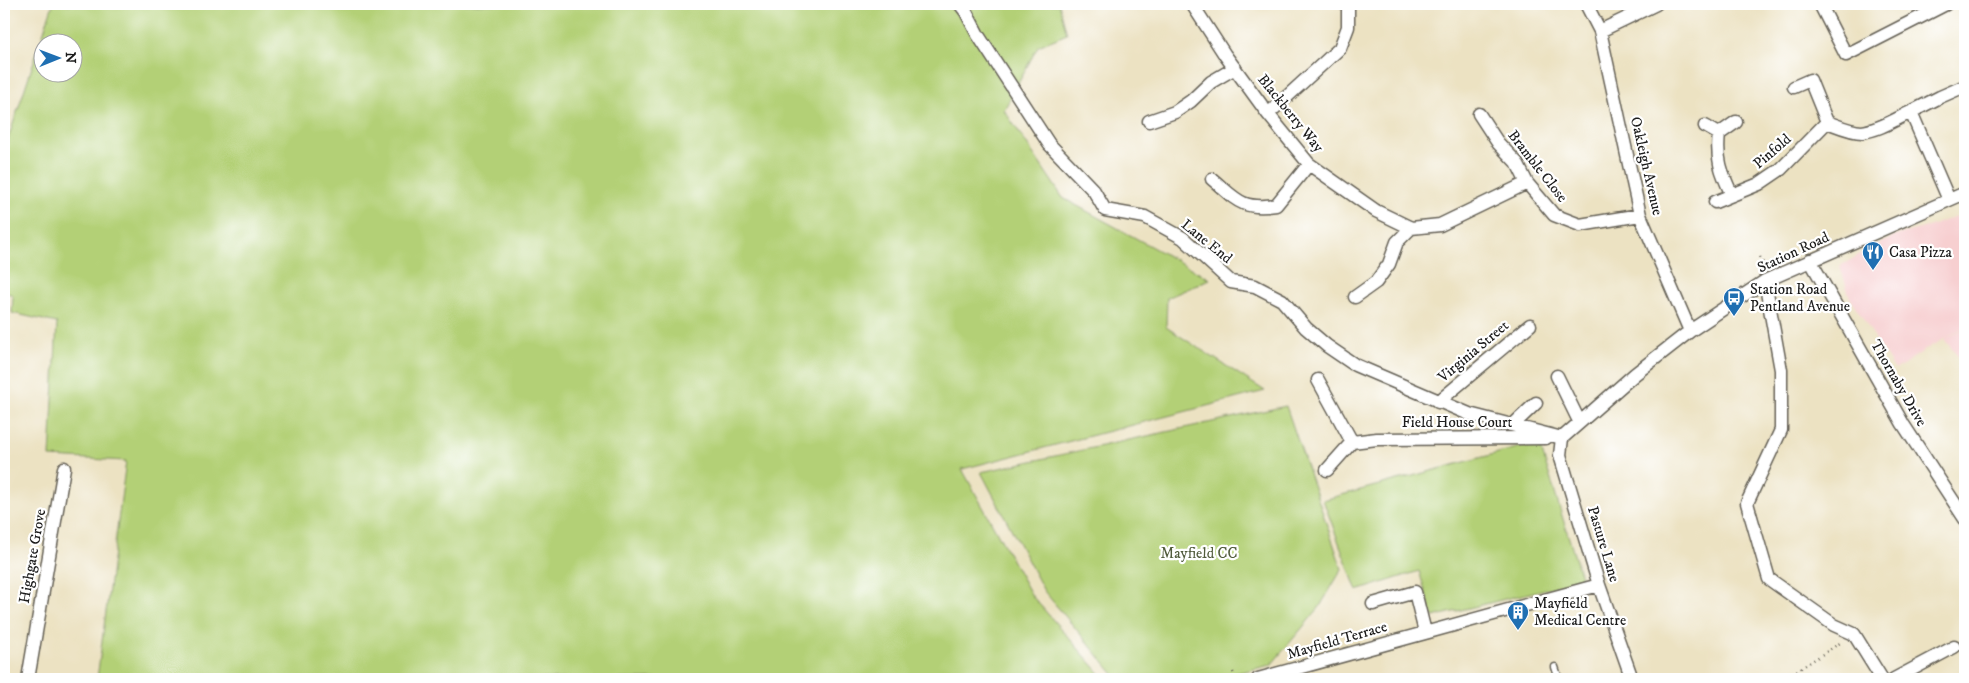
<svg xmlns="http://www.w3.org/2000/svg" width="1969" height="683" viewBox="0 0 1969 683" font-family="'IM FELL DW Pica',serif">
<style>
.built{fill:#f7cfd0}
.green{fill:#b3d076;stroke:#687649;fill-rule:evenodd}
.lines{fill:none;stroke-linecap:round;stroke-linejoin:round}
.service-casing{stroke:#656156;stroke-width:9}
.minor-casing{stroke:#656156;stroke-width:15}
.path{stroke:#656156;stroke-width:2.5;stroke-dasharray:1 4;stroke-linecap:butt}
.service{stroke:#fff;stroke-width:6}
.minor{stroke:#fff;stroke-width:12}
.labels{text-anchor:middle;stroke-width:4.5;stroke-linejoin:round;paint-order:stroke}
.street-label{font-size:15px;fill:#1c1c1c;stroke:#fff}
.poi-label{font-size:15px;fill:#1c1c1c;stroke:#fff;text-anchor:start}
.park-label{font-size:15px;fill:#515b3c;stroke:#fff}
</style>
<rect width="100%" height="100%" fill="#fff"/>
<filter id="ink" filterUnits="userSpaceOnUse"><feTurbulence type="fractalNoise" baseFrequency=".02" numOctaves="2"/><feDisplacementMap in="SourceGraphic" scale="10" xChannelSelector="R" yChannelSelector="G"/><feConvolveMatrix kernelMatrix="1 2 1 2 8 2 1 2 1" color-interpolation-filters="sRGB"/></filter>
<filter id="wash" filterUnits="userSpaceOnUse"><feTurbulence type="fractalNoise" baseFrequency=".0096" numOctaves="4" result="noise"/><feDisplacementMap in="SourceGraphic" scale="20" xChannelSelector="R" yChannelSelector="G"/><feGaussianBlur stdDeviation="1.12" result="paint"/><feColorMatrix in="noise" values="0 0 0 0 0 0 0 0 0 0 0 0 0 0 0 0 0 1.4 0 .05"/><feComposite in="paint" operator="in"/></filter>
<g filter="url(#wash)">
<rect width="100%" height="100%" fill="#ece2c2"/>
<path class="built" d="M1956,216l9,21v90l-37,21 -33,22 -45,-72 -10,-32 34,-20 27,-12 30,-8z
M1965,328v37l-21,-26z"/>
<path class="green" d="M53,4h1006l8,30 -29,12 -34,64 59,88 147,81 -43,19 -1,29 99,64 -303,78 70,127 73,83h-1008l29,-218 -76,-4 7,-134 -45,-10 1,-18 -9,-3v-141zM42,42h30v30h-30z
M1286,406l56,163 -23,39 -48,57 -59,14h-94l-74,-88 -63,-119z
M1539,442l43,138 -149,37 -14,-46 -62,20 -34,-91z"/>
</g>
<g filter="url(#ink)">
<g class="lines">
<g class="service-casing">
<path id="service" d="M1555,667l4,12"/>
</g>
<g class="minor-casing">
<path id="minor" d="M960,4l6,8 12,23 71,109 45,47 11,19 40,7 38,21 48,44 24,4 27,14 24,28 21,18 28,19 114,49 93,24
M1192,4l33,51 43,59 41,50 67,47 35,17 29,-3 87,-42
M1586,4l14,27 40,184 50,116
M1820,4l26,51 100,-51
M1600,31l56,-27
M1794,87l16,-7 17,42
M1268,114l72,-66 8,-21v-23
M1479,114l19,29 19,20 10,20 27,32 26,10 60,-10
M1149,121l26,-9 16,-11 20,-19 24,-14
M1705,126l14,8
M1212,179c25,21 29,31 64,26l33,-41
M1732,195c-11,-23 -16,-36 -13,-61l17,-12
M1949,200l-38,-88 29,-15 25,-11
M1715,202l44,-18 22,-15 46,-47c11,4 24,10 35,10 17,-2 34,-13 49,-20
M1810,260l93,164 62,95
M1765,281l16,89v60l-34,73 22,76 65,46 20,9 28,45
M1355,297l21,-15 13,-18 8,-22 14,-14
M1557,376l22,45
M1318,380l34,62 25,-3 169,-1
M1438,402l92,-77
M1514,424l22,-21
M1327,470l25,-28
M1373,604l42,-12 10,40
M28,679l36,-211
M1258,679l341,-94
M1632,679l-33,-94 -39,-130 2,-17 73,-64 55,-43 75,-50 200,-88
M1894,679l60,-32"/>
</g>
<path class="path" d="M1760,257l5,10
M1233,672l3,7
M1784,679l56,-36"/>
<use href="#service" class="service"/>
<use href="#minor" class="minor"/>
</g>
</g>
<defs>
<g id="restaurant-pin" transform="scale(1.125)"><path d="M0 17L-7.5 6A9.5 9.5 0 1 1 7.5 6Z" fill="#1f6fb2" stroke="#fff"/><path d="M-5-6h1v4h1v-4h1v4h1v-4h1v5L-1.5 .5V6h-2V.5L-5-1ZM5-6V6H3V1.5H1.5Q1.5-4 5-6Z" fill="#fff"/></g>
<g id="bus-pin" transform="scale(1.125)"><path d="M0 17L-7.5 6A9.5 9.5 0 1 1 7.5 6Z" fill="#1f6fb2" stroke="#fff"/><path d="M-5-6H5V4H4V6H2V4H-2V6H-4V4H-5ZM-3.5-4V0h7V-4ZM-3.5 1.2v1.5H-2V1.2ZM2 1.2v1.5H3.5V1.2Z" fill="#fff"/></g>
<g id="building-pin" transform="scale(1.125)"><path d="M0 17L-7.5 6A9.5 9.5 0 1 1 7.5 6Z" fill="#1f6fb2" stroke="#fff"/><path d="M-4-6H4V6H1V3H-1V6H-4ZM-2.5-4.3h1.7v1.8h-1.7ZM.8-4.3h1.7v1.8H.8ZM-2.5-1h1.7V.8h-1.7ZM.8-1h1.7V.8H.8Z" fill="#fff"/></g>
</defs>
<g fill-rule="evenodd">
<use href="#restaurant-pin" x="1873" y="252"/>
<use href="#bus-pin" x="1734" y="298"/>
<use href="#building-pin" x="1518" y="612"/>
</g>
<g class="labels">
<g class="street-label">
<text transform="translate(1291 113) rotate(51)" y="5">Blackberry Way</text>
<text transform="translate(1772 151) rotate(-41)" y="5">Pinfold</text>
<text transform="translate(1538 166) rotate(52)" y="5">Bramble Close</text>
<text transform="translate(1647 166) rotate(77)" y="5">Oakleigh Avenue</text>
<text transform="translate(1207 241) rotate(39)" y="5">Lane End</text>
<text transform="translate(1793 252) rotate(-25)" y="5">Station Road</text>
<text transform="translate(1473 351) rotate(-40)" y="5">Virginia Street</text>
<text transform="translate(1899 383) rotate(60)" y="5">Thornaby Drive</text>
<text x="1457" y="427">Field House Court</text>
<text transform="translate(1604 544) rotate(73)" y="5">Pasture Lane</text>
<text transform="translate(32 556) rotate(-80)" y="5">Highgate Grove</text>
<text transform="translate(1337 640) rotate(-16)" y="5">Mayfield Terrace</text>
</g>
<g class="poi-label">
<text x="1889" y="257">Casa Pizza</text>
<text x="1750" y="294">Station Road<tspan x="1750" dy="17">Pentland Avenue</tspan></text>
<text x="1534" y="608">Mayfield<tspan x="1534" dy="17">Medical Centre</tspan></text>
</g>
<g class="park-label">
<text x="1199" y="558">Mayfield CC</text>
</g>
</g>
<rect width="1969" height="683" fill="none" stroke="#fff" stroke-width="20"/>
<g transform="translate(58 58) rotate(89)"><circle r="24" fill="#ffffff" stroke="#a4a4a4"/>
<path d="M0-4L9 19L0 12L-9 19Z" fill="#1f6fb2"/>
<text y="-8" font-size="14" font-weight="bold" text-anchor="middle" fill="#1c1c1c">N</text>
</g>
</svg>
